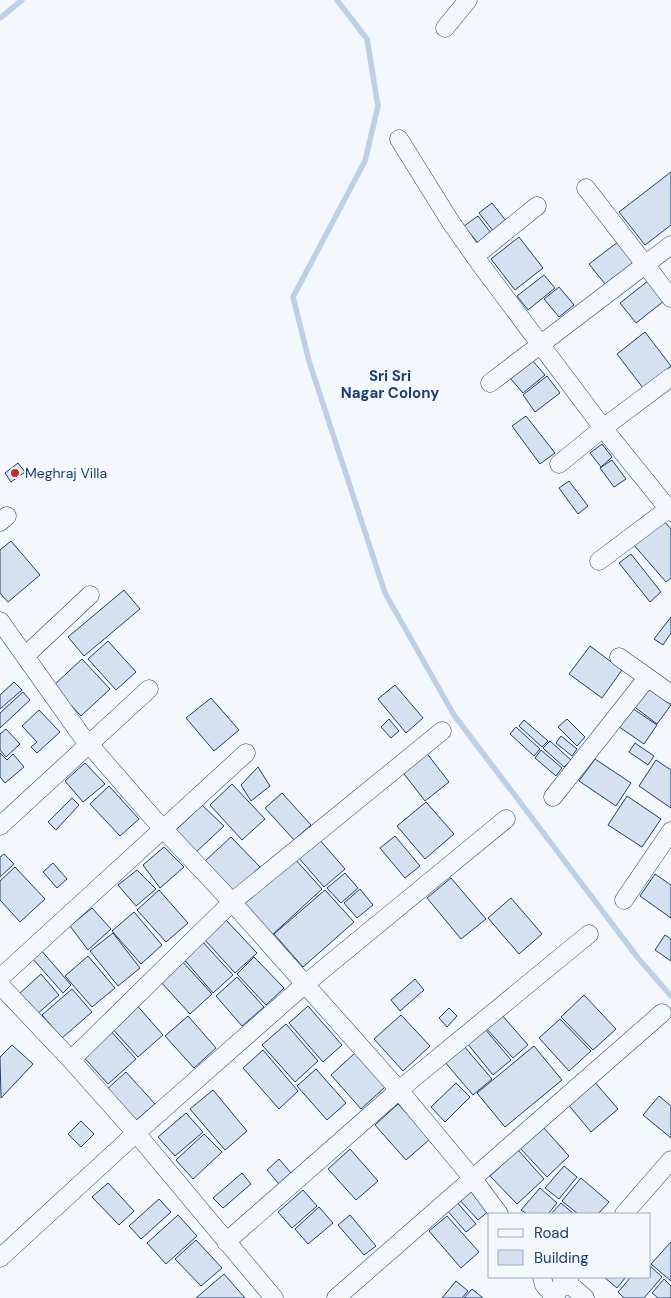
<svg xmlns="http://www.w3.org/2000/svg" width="671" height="1298" viewBox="0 0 671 1298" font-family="'DM Sans',sans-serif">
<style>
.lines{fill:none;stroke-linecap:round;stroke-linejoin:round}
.stream{stroke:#bed0e5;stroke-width:5.5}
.building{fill:#d5e0f0;stroke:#1d3f73}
.street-casing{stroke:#1d3f73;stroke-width:19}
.street{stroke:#f4f7fb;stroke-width:18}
.poi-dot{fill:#c62828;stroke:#f4f7fb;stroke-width:2}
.labels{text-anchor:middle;stroke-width:4;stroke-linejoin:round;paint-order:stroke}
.poi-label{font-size:14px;fill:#1d3f73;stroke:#f4f7fb;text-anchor:start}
.neighbourhood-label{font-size:15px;font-weight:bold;fill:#1d3f73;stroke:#f4f7fb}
</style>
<rect width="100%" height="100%" fill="#f4f7fb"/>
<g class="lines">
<path class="stream" d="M337,0l30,39 11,67 -13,55 -72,136 16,64 76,232 69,122 184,243 33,38
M0,18l22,-18"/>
</g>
<path class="building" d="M671,172v53l-26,20 -26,-33z
M492,203l15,19 -13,10 -15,-19z
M478,216l13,17 -13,10 -14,-17z
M519,237l24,31 -28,22 -24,-31z
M618,242l16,20 -29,22 -16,-20z
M544,275l11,13 -27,22 -11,-14z
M648,281l16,20 -28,22 -16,-20z
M559,287l15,18 -15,12 -15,-18z
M645,332l26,34 -28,22 -26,-34z
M532,360l13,15 -22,18 -13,-15z
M547,376l13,17 -25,19 -12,-17z
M526,416l29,37 -15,11 -28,-38z
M602,444l10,13 -11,10 -11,-14z
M612,460l14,19 -12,8 -14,-19z
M18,463l7,9 -14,10 -6,-9z
M569,481l19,25 -10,8 -19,-26z
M663,520l8,9v49l-5,4 -33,-38z
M11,541l29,34 -32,27 -8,-9v-43z
M631,554l30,38 -11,10 -31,-39z
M124,590l16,19 -56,47 -16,-19z
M671,617v16l-8,12 -9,-6z
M108,641l28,31 -20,18 -28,-31z
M590,646l32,24 -20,28 -33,-24z
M82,659l28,30 -29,27 -28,-30z
M14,682l8,8 -22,19v-14z
M395,685l28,33 -17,15 -28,-34z
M646,687l25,18 -14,19 -25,-19z
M23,692l7,8 -30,28v-15z
M211,698l28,32 -25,21 -28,-33z
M629,706l28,19 -13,19 -29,-20z
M39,710l21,22 -23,21 -6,-6 6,-5 -15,-16z
M389,719l10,12 -8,7 -10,-11z
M567,719l18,18 -8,9 -19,-19z
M524,720l24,21 -6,6 -23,-21z
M516,727l24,22 -6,7 -24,-22z
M6,729l14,15 -14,13 -6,-7v-16z
M561,736l16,13 -5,7 -16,-13z
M550,741l21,19 -7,7 -21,-19z
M635,743l19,13 -6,9 -19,-13z
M541,750l21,18 -6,8 -21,-18z
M425,751l24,31 -24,19 -24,-31z
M0,753l7,7 6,-6 11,13 -19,16 -5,-6z
M595,759l36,24 -15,23 -37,-25z
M656,760l15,10v38l-32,-22z
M85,763l20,21 -22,18 -18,-21z
M258,767l12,19 -19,15 -10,-16z
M232,784l33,35 -23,21 -32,-35z
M109,786l30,33 -19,17 -30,-32z
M282,793l29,32 -17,15 -29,-32z
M627,796l34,23 -19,28 -34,-22z
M72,798l7,7 -23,25 -8,-8z
M426,802l28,32 -29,25 -28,-33z
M202,805l22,21 -29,27 -19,-23z
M395,836l25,30 -15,12 -25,-30z
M231,837l29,30 -26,24 -29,-30z
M319,839l26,30 -21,18 -26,-30z
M164,847l20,20 -24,21 -17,-23z
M4,854l10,10 -14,13v-20z
M294,858l28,31 -51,47 -28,-31z
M53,863l14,16 -10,9 -14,-16z
M15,867l30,32 -25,23 -20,-22v-19z
M137,870l19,19 -20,17 -18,-21z
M345,873l13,15 -17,15 -14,-15z
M655,874l16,11v33l-31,-22z
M451,878l35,41 -25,20 -34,-41z
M360,889l13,16 -16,13 -13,-15z
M159,890l29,33 -22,19 -29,-32z
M325,890l29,32 -51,45 -29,-33z
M511,898l31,36 -23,20 -31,-36z
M92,908l19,21 -23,21 -18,-24z
M134,912l28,33 -21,19 -29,-33z
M225,919l32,34 -22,20 -31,-34z
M113,933l27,35 -22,18 -28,-35z
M665,935l6,4v22l-16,-11z
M201,940l32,35 -20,18 -31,-36z
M41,950l30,35 -8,8 -31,-35z
M88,956l27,32 -23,19 -27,-31z
M254,957l30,31 -18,17 -29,-31z
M182,961l30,33 -22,20 -30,-33z
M41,974l18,21 -22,19 -18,-20z
M237,977l27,30 -22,19 -26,-30z
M415,979l9,11 -24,21 -9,-11z
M72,989l20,23 -30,26 -20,-23z
M584,995l32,34 -23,21 -32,-33z
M134,1002l29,33 -25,22 -29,-32z
M308,1006l34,39 -19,17 -34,-39z
M449,1008l8,8 -10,11 -8,-9z
M501,1014l27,31 -15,13 -27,-30z
M401,1015l29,31 -27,25 -29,-32z
M188,1016l28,32 -22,20 -29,-32z
M560,1019l31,32 -22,20 -30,-33z
M286,1024l32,37 -23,21 -33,-37z
M108,1028l28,31 -28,25 -28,-31z
M485,1029l26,31 -18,15 -26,-32z
M12,1045l21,19 -32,34 -1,-41z
M463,1045l29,34 -19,16 -29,-34z
M534,1046l28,34 -57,47 -28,-34z
M263,1050l35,41 -19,18 -36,-41z
M355,1053l30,34 -24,22 -30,-34z
M316,1069l30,34 -19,17 -30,-34z
M126,1072l29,32 -21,18 -28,-32z
M593,1080l25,29 -27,23 -25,-30z
M456,1083l14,14 -25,25 -14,-15z
M213,1090l34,41 -22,19 -35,-41z
M659,1096l12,10v32l-28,-23z
M398,1104l32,35 -24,21 -31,-35z
M186,1113l17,19 -28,24 -17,-19z
M81,1121l13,13 -13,13 -13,-13z
M543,1127l26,29 -22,21 -27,-29z
M204,1134l18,18 -29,27 -17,-19z
M350,1149l28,32 -22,19 -28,-31z
M518,1150l26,29 -27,25 -27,-28z
M279,1159l12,14 -12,11 -12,-14z
M564,1166l13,11 -18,22 -14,-11z
M242,1173l9,11 -28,24 -10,-10z
M581,1178l28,24 -11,12h-20l-16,-13z
M108,1183l26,28 -15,14 -27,-28z
M469,1186l21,24 -12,10 -22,-24z
M540,1188l17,15 -9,11h-21l-6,-4z
M303,1190l14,16 -25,22 -14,-16z
M159,1199l12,13 -30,27 -12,-13z
M455,1200l21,24 -10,8 -21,-24z
M561,1203l13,11h-23z
M319,1207l14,16 -25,21 -13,-15z
M178,1215l19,21 -31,28 -19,-21z
M350,1215l26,31 -12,9 -26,-30z
M447,1216l32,36 -18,16 -32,-37z
M196,1240l26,28 -21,18 -26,-27z
M671,1242v39l-20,-17z
M650,1266l12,11 -18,21h-20l-6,-6 13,-15h19z
M224,1274l21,24h-49z
M604,1277h22l-9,11z
M664,1279l7,7v12h-13l-6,-5z
M456,1281l12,10 -6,7h-20z
M472,1289l11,9h-19z"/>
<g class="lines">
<g class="street-casing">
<path id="street" d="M445,28l23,-28
M399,139l51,82 31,44 122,163 68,84
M586,188l85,110
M475,256l62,-50
M490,383l181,-138
M559,464l44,-36 68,-51
M0,522l7,-6
M599,561l72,-54
M0,621l81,114 72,83 79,84 167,188 74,89 26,35
M25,656l65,-61
M619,657l52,37
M553,797l94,-119
M0,826l149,-137
M624,900l47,-69
M0,978l246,-225
M0,985l71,75 65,73 138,165
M71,1060l161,-158 210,-171
M624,1214l47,-54
M226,1242l173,-152 190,-156
M0,1258l136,-125 168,-148 202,-166
M542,1277l2,8 12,13
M561,1277l24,21
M336,1298l326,-285
M552,1298l18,-21"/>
</g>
<use href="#street" class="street"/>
</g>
<circle class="poi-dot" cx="15" cy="473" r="5"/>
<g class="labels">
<g class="poi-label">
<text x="25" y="478">Meghraj Villa</text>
</g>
<g class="neighbourhood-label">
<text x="390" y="381">Sri Sri<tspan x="390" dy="17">Nagar Colony</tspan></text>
</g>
</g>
<rect x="488" y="1213" width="162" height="65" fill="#f4f7fb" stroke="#9eadc5"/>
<rect x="498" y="1229" width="25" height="8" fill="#f4f7fb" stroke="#9eadc5"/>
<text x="534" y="1238" font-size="15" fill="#1d3f73">Road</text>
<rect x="498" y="1250" width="25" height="15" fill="#d5e0f0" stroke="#9eadc5"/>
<text x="534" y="1263" font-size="15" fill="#1d3f73">Building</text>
</svg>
